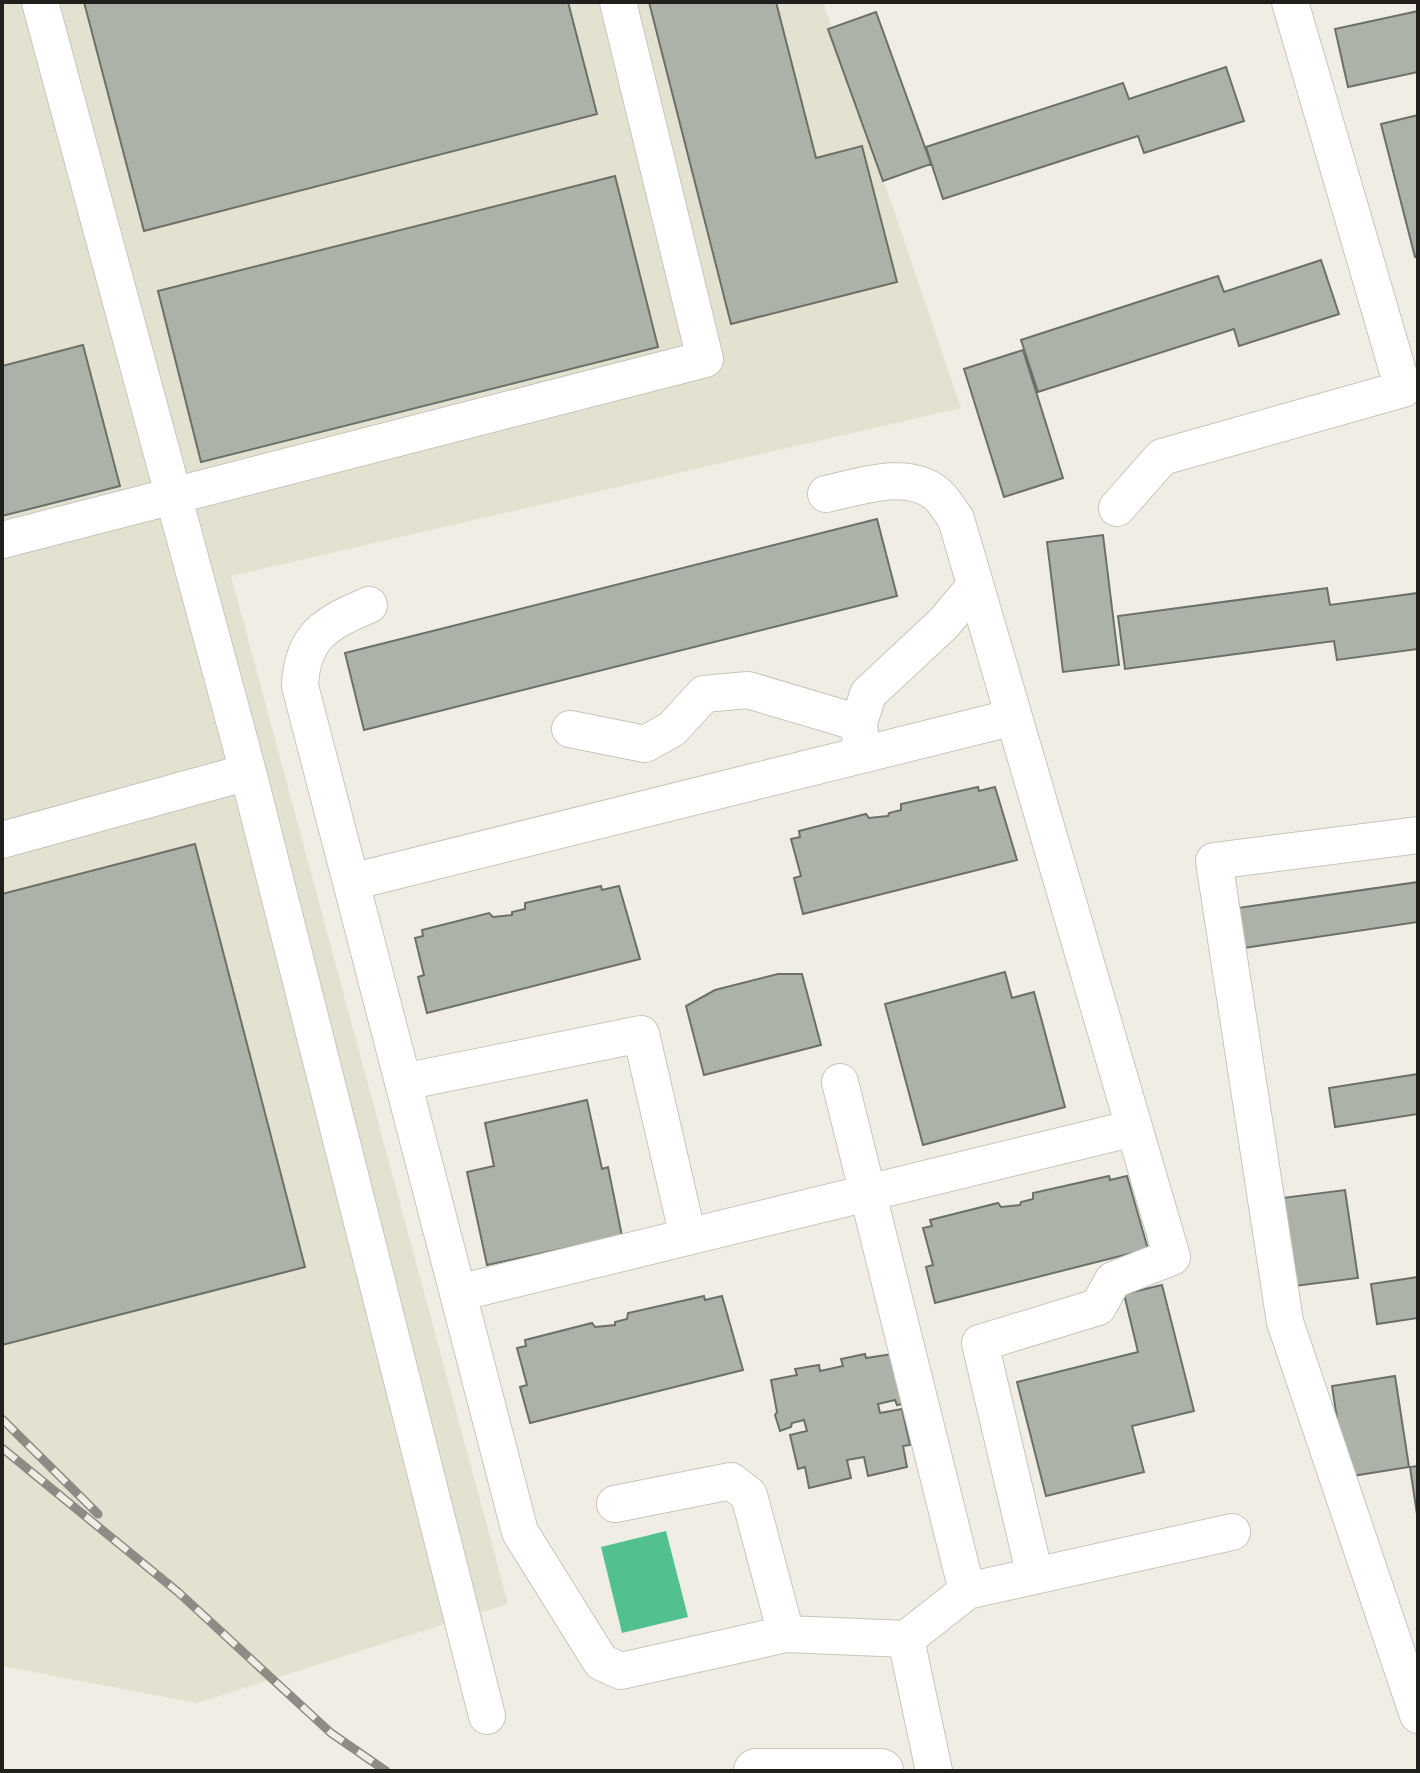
<svg xmlns="http://www.w3.org/2000/svg" width="1420" height="1773" viewBox="0 0 1420 1773" font-family="Lato,sans-serif">
<style>
.built{fill:#e3e1d0}
.water{fill:#52c18f}
.building{fill:#adb2a9;stroke:#6c7068;stroke-width:2}
.lines{fill:none;stroke-linecap:round;stroke-linejoin:round}
.minor-casing{stroke:#c7c6bd;stroke-width:38}
.secondary-casing{stroke:#c7c6bd;stroke-width:46}
.minor{stroke:#fff;stroke-width:36}
.secondary{stroke:#fff;stroke-width:44}
.rail-casing{stroke:#8d8b85;stroke-width:9}
.rail{stroke:#f0eee4;stroke-width:6;stroke-dasharray:18;stroke-linecap:butt}
</style>
<rect width="100%" height="100%" fill="#f0eee4"/>
<path class="built" d="M2,2h821l138,406 -730,168 277,1028 -311,99 -195,-37z"/>
<path class="water" d="M666,1531l22,86 -66,16 -21,-86z"/>
<path class="building" d="M84,2h484l29,112 -453,117z
M649,2h127l40,156 46,-12 35,136 -166,42z
M1418,11v61l-70,15 -13,-58z
M876,12l55,152 -48,17 -55,-152z
M1226,67l18,54 -100,32 -6,-17 -195,63 -17,-52 197,-64 6,16z
M1418,115v141l-3,1 -34,-133z
M615,176l43,171 -457,115 -43,-171z
M1321,260l18,54 -100,32 -5,-17 -196,63 -17,-52 197,-64 6,16z
M83,345l37,141 -118,30v-150z
M1023,350l40,128 -59,19 -40,-128z
M877,519l20,77 -533,134 -19,-77z
M1103,535l16,130 -56,7 -16,-130z
M1327,588l3,17 88,-12v56l-81,11 -3,-19 -209,28 -7,-53z
M978,787l1,4 16,-4 22,73 -214,54 -9,-36 7,-2 -10,-37 9,-2 -1,-6 67,-17 3,4 19,-2 1,-3 12,-3v-6z
M195,844l110,423 -303,78v-451z
M1418,882v40l-181,27 -6,-40z
M601,886l1,4 17,-4 21,73 -213,54 -9,-36 6,-2 -9,-37 8,-2 -1,-6 67,-17 4,4 19,-2v-3l13,-3v-6z
M1005,972l7,26 22,-6 31,115 -142,38 -38,-141z
M778,974h24l19,71 -117,30 -18,-69 29,-16z
M1418,1074v40l-83,13 -6,-39z
M587,1100l15,69 6,-2 14,69 -135,29 -20,-93 27,-6 -9,-43z
M1109,1176l1,4 17,-4 21,73 -213,54 -9,-36 7,-2 -10,-37 9,-2 -2,-6 68,-17 3,4 19,-2 1,-3 12,-3v-6z
M1345,1190l13,88 -63,8 -13,-88z
M1418,1277v41l-41,6 -6,-40z
M1162,1285l32,126 -62,15 12,46 -98,24 -29,-114 121,-30 -14,-58z
M704,1296l1,4 17,-4 21,74 -213,53 -10,-36 7,-2 -10,-37 9,-2 -1,-6 67,-17 3,4 20,-2v-3l12,-3 1,-6z
M865,1354l1,4 26,-4 16,49 -11,2 -2,-5 -17,4 2,9 22,-4 8,36 -7,1 4,21 -39,9 -4,-19 -17,3 4,18 -42,10 -4,-21 -7,2 -8,-34 17,-4 -3,-11 -12,3 -1,4 -11,4 -5,-16 2,-3 -6,-32 26,-5 -2,-6 24,-4 1,6 23,-5 -2,-7z
M1395,1376l14,91 -63,10 -14,-91z
M1418,1466v55l-8,-54z"/>
<g class="lines">
<g class="minor-casing">
<path id="minor" d="M40,2l208,770 239,944
M826,494c34,-7 81,-25 111,0 7,6 13,17 19,25l216,738 -59,23 -15,27 -118,36 55,233
M1117,508l45,-51 241,-68 -113,-387
M2,540l703,-181 -87,-357
M369,605c-43,18 -67,31 -69,81l220,846 81,130 20,9 165,-37 120,5
M570,729l75,15 27,-15 32,-35 44,-4 111,33
M861,747l-2,-24 9,-29 76,-71 31,-37
M1418,835l-204,26 71,461 133,393
M2,840l246,-68
M351,882l663,-165
M403,1082l238,-48 47,203
M840,1082l127,509
M458,1293l676,-165
M615,1504l116,-23 18,14 37,139
M934,1771l-28,-132 61,-48 265,-59"/>
</g>
<g class="secondary-casing">
<path id="secondary" d="M756,1771h125"/>
</g>
<use href="#minor" class="minor"/>
<use href="#secondary" class="secondary"/>
<g class="rail-casing">
<path id="rail" d="M2,1419l96,95
M2,1448l176,144 153,141 55,38"/>
</g>
<use href="#rail" class="rail"/>
</g>
<rect width="1420" height="1773" fill="none" stroke="#201f1c" stroke-width="8"/>
</svg>
